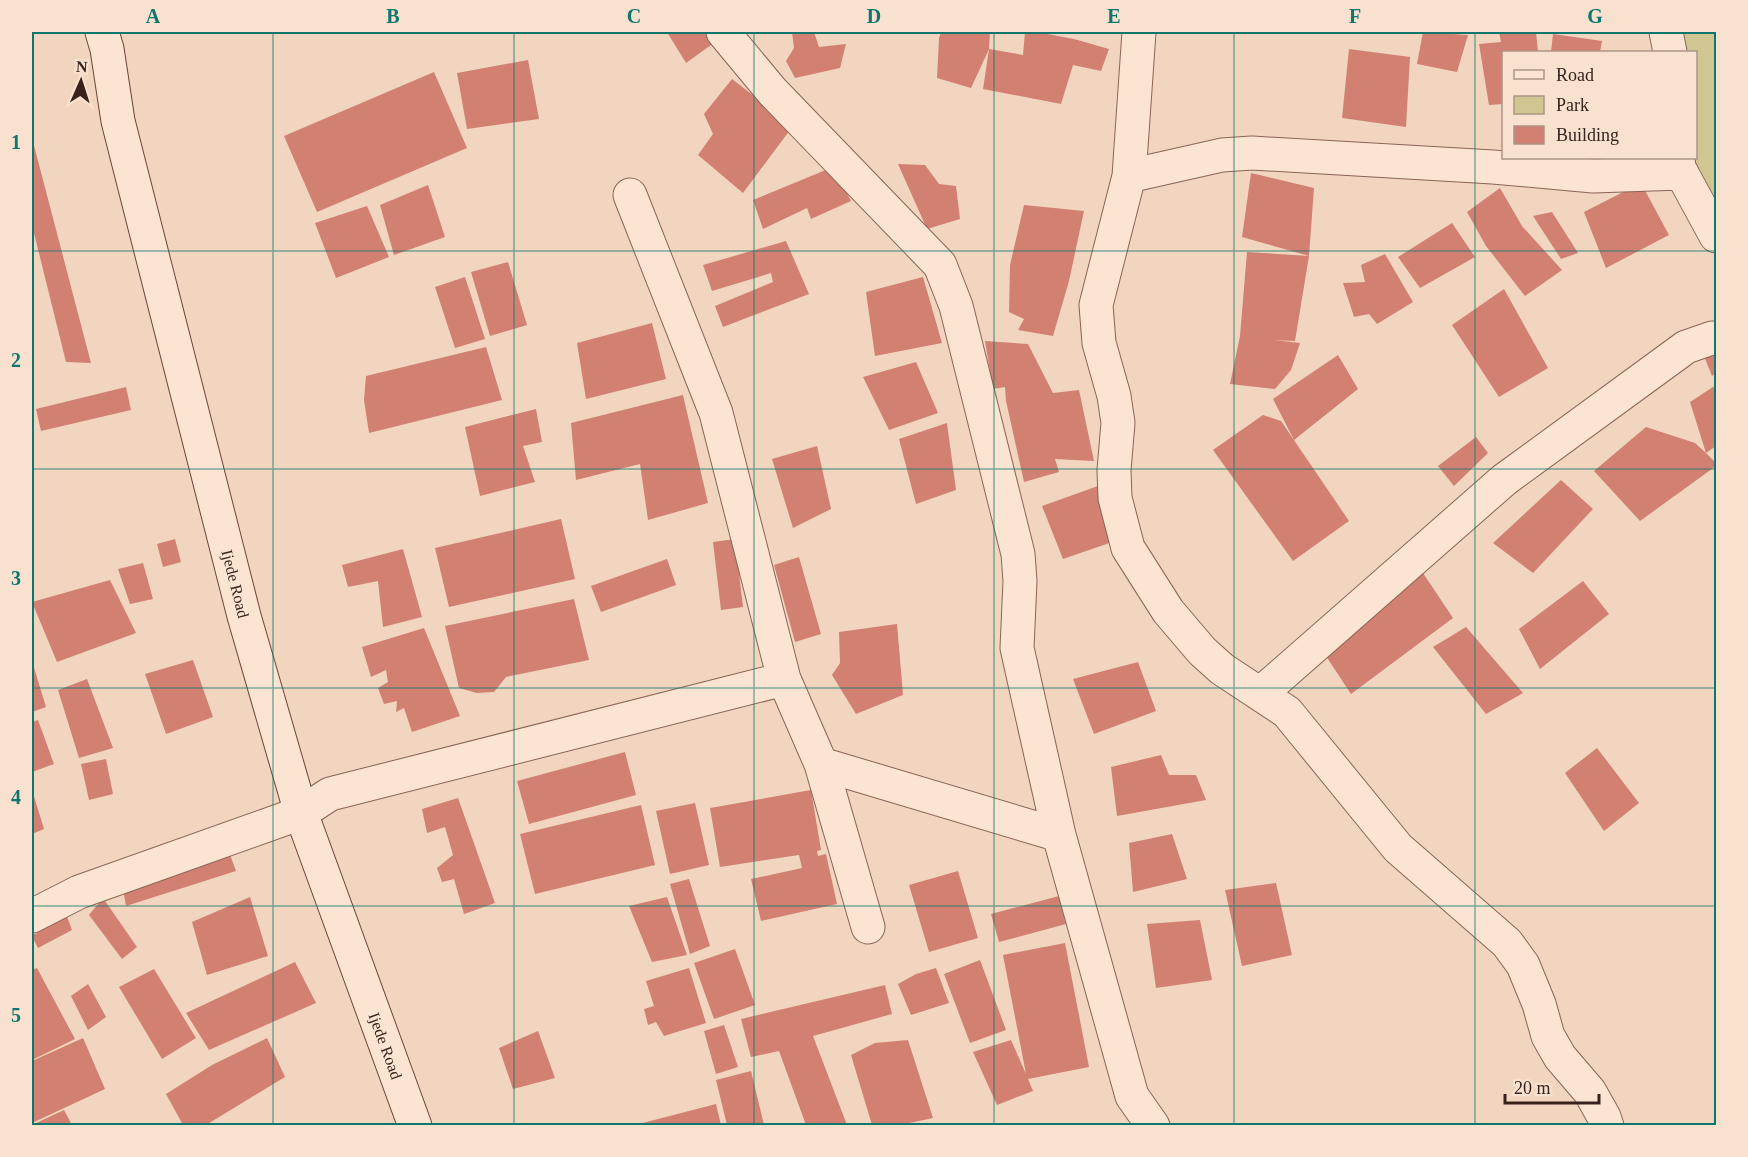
<svg xmlns="http://www.w3.org/2000/svg" width="1748" height="1157" viewBox="0 0 1748 1157" font-family="Georgia,serif">
<style>
.green{fill:#cfc692}
.building{fill:#d18072}
.lines{fill:none;stroke-linecap:round;stroke-linejoin:round}
.street-casing{stroke:#8a6456;stroke-width:35}
.secondary-casing{stroke:#6c4539;stroke-width:35}
.street{stroke:#fbe4d2;stroke-width:33}
.secondary{stroke:#fbe4d2;stroke-width:33}
.grid{fill:none;stroke:#0f766e;stroke-width:1.5;stroke-opacity:0.55}
.labels{text-anchor:middle;stroke-width:4.5;stroke-linejoin:round;paint-order:stroke}
.street-label{font-size:16px;fill:#39221c;stroke:#f8e1cf}
.neatline{fill:none;stroke:#0f766e;stroke-width:2}
.grid-label{font-size:20px;text-anchor:middle;font-weight:bold;fill:#0f766e}
</style>
<rect width="100%" height="100%" fill="#f1d5bf"/>
<path class="green" d="M1655,32h61v227l-27,-101h7v-106h-36z"/>
<path class="building" d="M667,32h56l2,3 -39,28z
M792,32h22l5,15 27,-3 -6,24 -45,10 -9,-17 8,-13z
M941,32h49l-1,17 34,6 2,-23h12l37,7 35,10 -8,22 -28,-6 -12,39 -78,-15 6,-40 -18,39 -34,-10 2,-40z
M1423,32l45,3 -11,37 -40,-8z
M1499,32h37l2,20h-35v52l-14,1 -10,-61 22,-2z
M1553,34l49,7 -2,11h-49z
M1349,49l61,8 -4,70 -64,-9z
M528,60l11,59 -72,10 -10,-56z
M434,72l33,76 -150,64 -33,-76z
M732,79l61,47 -50,67 -45,-38 15,-21 -9,-20z
M32,138l59,225 -25,-1 -34,-137z
M898,164l27,1 14,19 17,2 4,33 -33,10z
M833,167l18,34 -40,18 -4,-11 -44,21 -10,-29z
M1251,173l63,15 -5,68 -14,85 -21,-1 26,3 -9,27 -16,19 -45,-5 10,-48 7,-84 62,4 -67,-19z
M1641,183l28,52 -63,33 -22,-56z
M428,185l17,52 -51,18 -14,-50z
M1500,188l22,38 40,44 -37,26 -39,-50 -19,-34z
M1024,205l60,6 -15,70 -16,55 -35,-6 6,-11 -15,-7 1,-47z
M367,206l22,51 -53,21 -21,-55z
M1552,212l26,41 -17,6 -28,-43z
M1452,223l23,34 -55,31 -22,-31z
M786,241l23,53 -86,33 -8,-21 58,-24 -2,-9 -59,18 -9,-26z
M1385,254l28,48 -36,22 -8,-10 -15,3 -11,-34 22,-1 -4,-17z
M508,262l19,63 -37,11 -19,-64z
M465,277l20,62 -30,9 -20,-61z
M923,277l19,66 -67,13 -9,-64z
M1504,289l44,79 -49,29 -47,-72z
M652,323l14,56 -80,20 -9,-56z
M985,341l43,3 25,49 26,-3 15,71 -39,-2 4,13 -35,10 -18,-81 -1,-14 -12,2z
M486,347l16,53 -133,33 -5,-33 2,-24z
M1716,348v25l-4,3 -8,-20z
M1338,355l20,34 -64,51 -21,-41z
M916,362l22,51 -49,17 -26,-53z
M1716,385v61l-10,7 10,10v3l-76,55 -46,-50 52,-44 49,16 11,10 -16,-51z
M126,387l5,23 -90,21 -5,-22z
M683,395l25,108 -60,17 -8,-56 -64,16 -5,-57z
M536,409l6,33 -19,4 12,36 -55,14 -15,-69z
M1263,415l18,6 68,100 -56,40 -80,-111z
M947,423l9,67 -40,14 -17,-65z
M1476,437l12,16 -34,33 -16,-20z
M817,446l14,63 -38,19 -21,-69z
M1561,480l32,29 -60,64 -40,-30z
M1098,486l20,54 -55,19 -21,-53z
M561,519l14,60 -126,28 -14,-59z
M175,539l6,23 -18,5 -6,-23z
M735,539l8,68 -22,3 -8,-68z
M403,549l19,68 -39,10 -5,-46 -30,6 -6,-22z
M799,557l22,77 -26,8 -21,-77z
M667,559l9,26 -75,27 -10,-26z
M143,563l10,36 -23,5 -12,-35z
M1423,573l30,45 -102,76 -29,-44z
M110,580l26,53 -79,29 -25,-60z
M1583,581l26,33 -69,55 -21,-40z
M574,599l15,61 -83,17 -12,15 -17,1 -18,-5 -14,-62z
M897,624l6,71 -47,19 -24,-39 8,-12 -1,-31z
M1466,627l57,66 -37,21 -53,-67z
M424,628l36,88 -48,16 -8,-24 -8,4 1,-11 -13,3 -6,-16 10,-6 -2,-12 -15,7 -9,-30z
M193,660l20,57 -47,17 -21,-60z
M32,661l14,46 -14,5z
M1138,662l18,49 -62,23 -21,-55z
M87,679l26,69 -34,10 -21,-68z
M38,720l16,44 -22,8v-50z
M1597,748l42,55 -35,28 -39,-58z
M625,752l11,43 -107,29 -12,-43z
M1161,755l8,20h27l10,25 -89,16 -6,-49z
M106,759l7,35 -24,6 -8,-36z
M32,790l12,39 -12,5z
M811,790l10,60 -4,1 1,5 8,-2 11,50 -76,17 -10,-42 51,-11 -3,-13 -79,12 -10,-59z
M458,798l37,105 -31,11 -10,-35 -12,3 -5,-14 16,-13 -8,-28 -18,6 -5,-24z
M695,803l14,62 -39,9 -14,-63z
M641,805l14,60 -120,29 -15,-60z
M1172,834l15,45 -54,13 -4,-49z
M229,852l7,19 -110,35 -3,-17z
M958,871l20,67 -49,14 -20,-67z
M689,879l21,67 -20,8 -20,-70z
M1276,883l16,72 -50,11 -17,-76z
M1059,896l7,28 -67,18 -8,-28z
M250,897l18,59 -61,19 -15,-53z
M667,897l20,58 -35,7 -23,-56z
M103,898l34,49 -15,12 -33,-44z
M66,914l6,16 -34,18 -6,-12z
M1200,920l12,60 -56,8 -9,-64z
M1065,943l24,124 -61,12 5,12 -36,14 -24,-53 38,-12 15,34 -23,-119z
M735,949l20,56 -41,14 -20,-56z
M980,960l26,70 -36,13 -26,-69z
M295,962l21,41 -107,47 -23,-37z
M37,968l38,71 -43,21v-90z
M689,968l17,55 -42,13 -8,-14 -8,3 -4,-16 10,-3 -8,-25z
M936,968l13,35 -38,12 -13,-31 18,-10z
M154,969l42,69 -34,21 -43,-72z
M88,984l18,33 -18,13 -17,-34z
M885,985l7,29 -79,22 34,89h-41l-27,-74 -28,6 -10,-38z
M724,1025l14,42 -22,7 -12,-43z
M538,1031l17,47 -42,11 -14,-41z
M83,1038l22,51 -73,34v-62z
M267,1038l18,39 -79,48h-23l-17,-31 46,-29z
M908,1040l25,78 -33,7h-28l-21,-70 24,-12z
M751,1071l13,54h-37l-11,-45z
M716,1104l5,21h-86z
M64,1110l8,15h-40z"/>
<g class="lines">
<g class="street-casing">
<path id="street" d="M723,32l49,59 168,174 16,41 62,248 2,27 -3,67 42,187 73,261 21,30
M1139,32l-10,144 -33,129 3,38 15,53 4,27 -4,47 1,28 13,50 40,63 34,40 20,18 65,43 111,136 109,95 16,22 16,39 9,32 12,21 30,35 14,25 3,9
M1666,32l4,20
M1678,158l1,10 37,68
M1129,176l93,-21 30,-2 241,14 100,9 89,-3
M630,195l86,218 68,266 37,85 47,163
M1260,694l244,-214 182,-133 26,-9h4
M821,764l238,71
M32,916l47,-24 222,-79 29,-19 454,-115"/>
</g>
<g class="secondary-casing">
<g id="secondary">
<path id="s1" d="M102,32l5,17 11,72 126,495 57,197 114,313"/>
</g>
</g>
<use href="#street" class="street"/>
<use href="#secondary" class="secondary"/>
</g>
<path class="grid" d="M273,32v1094M514,32v1094M754,32v1094M994,32v1094M1234,32v1094M1475,32v1094M32,251h1684M32,469h1684M32,688h1684M32,906h1684"/>
<g class="labels">
<g class="street-label">
<text dy="6" stroke="none"><textPath href="#s1" startOffset="568">Ijede Road</textPath></text>
<text dy="6" stroke="none"><textPath href="#s1" startOffset="1054">Ijede Road</textPath></text>
</g>
</g>
<rect width="1748" height="1157" fill="none" stroke="#f8e1cf" stroke-width="66"/>
<rect x="1502" y="51" width="195" height="108" fill="#f8e1cf" stroke="#ac9587" stroke-width="1.5"/>
<rect x="1514" y="70" width="30" height="9" fill="#fbe4d2" stroke="#ac9587" stroke-width="1.5"/>
<text x="1556" y="81" font-size="18" fill="#39221c">Road</text>
<rect x="1514" y="96" width="30" height="18" fill="#cfc692" stroke="#ac9587" stroke-width="1.5"/>
<text x="1556" y="111" font-size="18" fill="#39221c">Park</text>
<rect x="1514" y="126" width="30" height="18" fill="#d18072" stroke="#ac9587" stroke-width="1.5"/>
<text x="1556" y="141" font-size="18" fill="#39221c">Building</text>
<g transform="translate(81 81) rotate(3)" stroke="#f8e1cf" stroke-width="4.5" paint-order="stroke">
<path d="M0-4.5L10 22L0 15L-10 22Z" fill="#39221c"/>
<text y="-9" font-size="16" font-weight="bold" text-anchor="middle" fill="#39221c">N</text>
</g>
<path d="M1505 1094v9h94v-9" fill="none" stroke="#39221c" stroke-width="3"/>
<text x="1514" y="1094" font-size="18" fill="#39221c" stroke="#f8e1cf" stroke-width="4.5" paint-order="stroke">20 m</text>
<rect x="33" y="33" width="1682" height="1091" class="neatline"/>
<g class="grid-label">
<text x="153" y="23">A</text>
<text x="393" y="23">B</text>
<text x="634" y="23">C</text>
<text x="874" y="23">D</text>
<text x="1114" y="23">E</text>
<text x="1355" y="23">F</text>
<text x="1595" y="23">G</text>
<text x="16" y="149">1</text>
<text x="16" y="367">2</text>
<text x="16" y="585">3</text>
<text x="16" y="804">4</text>
<text x="16" y="1022">5</text>
</g>
</svg>
